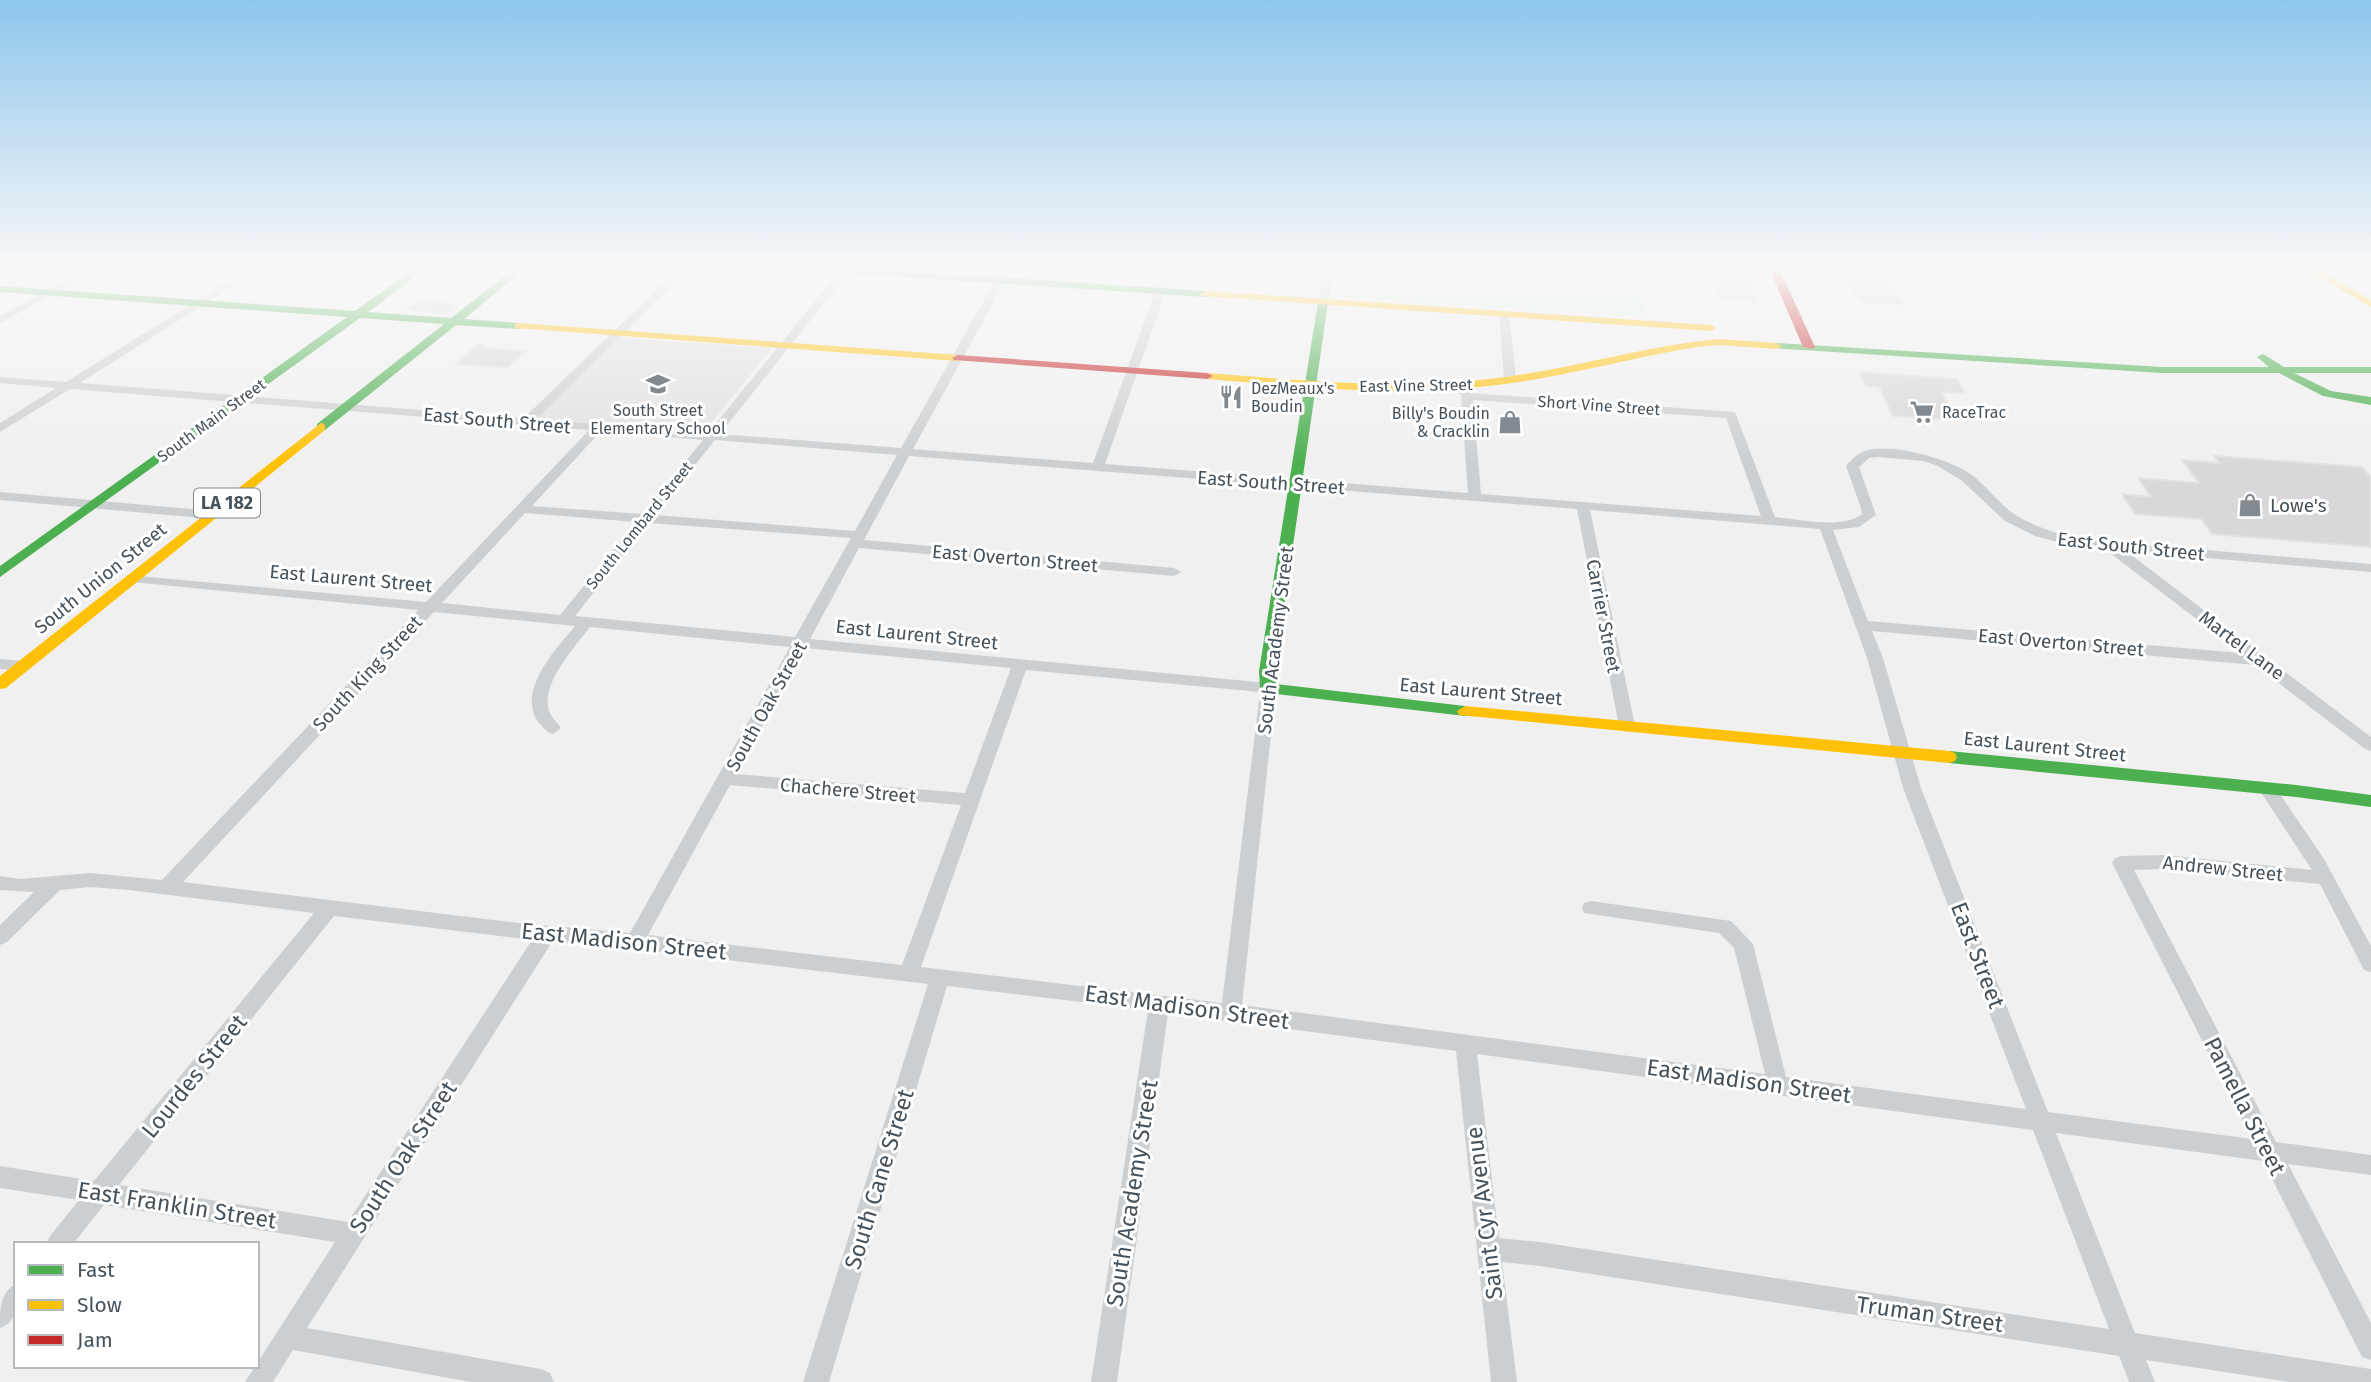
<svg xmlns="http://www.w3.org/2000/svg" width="2371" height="1382" viewBox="0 0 2371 1382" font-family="'Fira Sans',sans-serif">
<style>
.education{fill:#e2e1e2}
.green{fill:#d4f1de}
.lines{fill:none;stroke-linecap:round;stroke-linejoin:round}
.stream{stroke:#a8e1ef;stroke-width:3.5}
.building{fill:#d8d8da;stroke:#e2e2e3;stroke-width:2}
.street{fill:#cccfd1;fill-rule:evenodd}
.fast{fill:#4caf50;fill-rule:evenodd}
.slow{fill:#ffc107;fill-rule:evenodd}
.jam{fill:#c62828;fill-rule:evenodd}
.labels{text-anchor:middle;stroke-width:6;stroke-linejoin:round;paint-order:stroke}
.far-street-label{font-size:16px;fill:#46535d;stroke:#fff}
.far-poi-label{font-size:16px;fill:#46535d;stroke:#fff;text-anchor:start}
.shield{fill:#fff;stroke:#7e878e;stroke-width:2}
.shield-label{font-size:18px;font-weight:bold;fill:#46535d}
.street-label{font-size:19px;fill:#46535d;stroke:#fff}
.poi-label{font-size:19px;fill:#46535d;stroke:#fff;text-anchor:start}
.near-street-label{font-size:23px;fill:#46535d;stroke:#fff}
</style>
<rect width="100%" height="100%" fill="#f1f0f0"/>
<path class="education" d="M620,338l152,10 -68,84 -167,-13z"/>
<path class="green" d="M1337,268h297l13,48 -314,-20z"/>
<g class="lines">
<path class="stream" d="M1192,274l26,-6"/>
</g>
<path class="building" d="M1845,275l42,3 19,27 -46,-3z
M1712,277l36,2 8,21 -36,-2z
M418,301l43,3 -13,9 -43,-3z
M480,343l4,5 42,3 -19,17 -51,-4z
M1859,372l98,7 8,14 -24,-1 16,28 -64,-4 -14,-29 -13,-1z
M2214,456l148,11 9,10v70l-159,-13 -11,-15 -66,-5 -13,-20 29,3 -13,-19 61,5 -17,-23 38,3z"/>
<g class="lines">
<path class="street" d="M87,268h13l-100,55v-7z
M249,268h12l-181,115 444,35 155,-150h11l-153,151 171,14 134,-165h10l-132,166 181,14 101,-180h10l-99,181 180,14 71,-195h10l-69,196 363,29 -7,-97 -5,-9 6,-3 4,1 5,8 264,19 40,105c25,2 66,13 87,-3l-1,-6 -15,-42c4,-5 10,-11 16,-14 26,-11 84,6 107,21 18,12 30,32 48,43 19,11 39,17 60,23l294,25v8l-245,-21 245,186v14l-6,-2 -110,-84 -383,-34 11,27 38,130 127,324 204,27 -140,-276 3,-5 6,-2 43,-1 148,15 -54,-82 3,-4h12l51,75 47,87v26l-7,-2 -44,-86 -156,-15 -30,1 142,272 95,13v20l-83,-11 83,159v37l-9,-3 -99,-196 -207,-28 79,200 236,36v13h-81l-144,-22 9,22h-26l-10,-26 -579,-90 -38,-4 15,120h-26l-35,-331 -288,-38 -51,369h-26l57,-372 -201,-24 -118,396h-26l125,-398 -293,-35 -83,-7 -245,386 234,41 9,4 4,9h-83l-178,-32 -20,32h-28l90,-140 -231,-37 -31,39h-27l4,-8 29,-36 -79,-12v-22l94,15 220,-268 -185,-23 -39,-3 -30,3 -53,52 -7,3v-20l34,-33 -34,-2v-14l20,3 70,-6 72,7 256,-270 -286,-28 -5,-1 -2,-3 2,-3 299,27 163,-172 -519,-41 -70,43v-9l56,-35 -56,-5v-6l66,5zM1473,400l253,18 35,98 -280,-22zM601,431l102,9 -61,74 -110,-8zM715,440l182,15 -42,76 -200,-16zM909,456l668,53 42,217 8,6 8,-6 -45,-216 230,19 47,129 36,130 123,321 -240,-32 -33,-133 -22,-23 -140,-20 -7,2 -2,5 2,5 135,20 15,15 31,126 -523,-69 34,-317 -8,-5 -458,-44 49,-91 315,28 7,-4 -7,-4 -310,-28zM1878,457l45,4 13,4 25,15 44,41 30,15 41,11 30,3 135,103 -373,-32 -35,-91 26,-3 17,-12 -17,-48 10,-9zM525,513l111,9 -76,93 -118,-12zM649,523l202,15 -56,99 -220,-21zM434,612l141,14c-19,23 -61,67 -35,98 5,5 6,8 13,10l8,-6c-3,-5 -8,-9 -10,-13 -15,-27 24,-68 39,-88l200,20 -160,286 -111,-10 -336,-41zM805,648l206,20 -46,125 -229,-19zM1026,670l234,22 -38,311 -301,-36zM730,785l231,20 -59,160 -254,-30zM334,916l198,24 -184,282 -229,-37zM1477,1054l556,76 76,199 -569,-87 -41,-4z
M1324,268h10l-6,34 -5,3 -5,-3z
M1504,311l5,3 7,66 -6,3 -6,-3 -5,-66z
M0,492l213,19 7,4 -7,4 -213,-19z
M0,659l22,2 8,5 -8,5 -22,-2z
M16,1284c0,19 4,36 -16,44 0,-19 0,-36 16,-44z"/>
<path class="fast" d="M415,268h12l-59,44 83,6 64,-50h11l-62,51 55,4 5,3 -5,3 -63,-4 -131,105h-8v-6l127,-100 -84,-6 -360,259v-11l347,-249 -347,-25v-6l355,25z
M804,268h53l348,23 5,3 -5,3 -396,-26z
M1323,299l5,3 -53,369 1,13 189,22 8,5 -2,4 -6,1 -197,-23 -8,-5 -1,-17 59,-369z
M1776,343l386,24h107l-12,-10 6,-3 21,13h87v6h-77l37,18 40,6v8l-48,-9 -44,-23h-117l-390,-25v-4z
M1949,751l347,34 75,10v12l-75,-10 -347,-34 -6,-2 -2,-4 2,-4z"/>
<path class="slow" d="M2303,268h12l56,32v7z
M1205,291l506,34 5,3 -5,3 -510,-35 -1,-2z
M519,323l439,32 6,3 -6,3 -443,-33v-4z
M1719,339l57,4 6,3 -6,3 -57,-4 -22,2c-70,11 -138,32 -209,39 -93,11 -188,1 -281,-7l-6,-3 6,-3c93,7 188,17 282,6 77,-8 152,-33 230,-40z
M321,423l4,1v6l-319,258 -6,1v-13z
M1465,706l484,45 6,2 2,4 -2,4 -6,2 -490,-48 -2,-4z"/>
<path class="jam" d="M1769,268h10l36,79 -2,2 -10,-2z
M958,355l249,18 6,3 -6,3 -253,-19 -2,-2z"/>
</g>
<linearGradient id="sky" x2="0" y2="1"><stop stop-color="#8ec6eb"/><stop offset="0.58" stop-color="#f9f8f8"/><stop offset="1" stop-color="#f9f8f8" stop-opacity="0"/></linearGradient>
<rect width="2371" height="462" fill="url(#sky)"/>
<defs>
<g id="school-bare" transform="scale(1.89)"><path d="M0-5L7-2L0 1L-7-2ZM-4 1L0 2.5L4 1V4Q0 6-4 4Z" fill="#828a90" stroke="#fff" stroke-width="2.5" paint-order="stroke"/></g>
<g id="restaurant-bare" transform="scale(1.89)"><path d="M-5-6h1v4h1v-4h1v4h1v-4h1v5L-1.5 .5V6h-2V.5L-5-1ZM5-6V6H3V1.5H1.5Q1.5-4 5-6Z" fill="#828a90" stroke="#fff" stroke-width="2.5" paint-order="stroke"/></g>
<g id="supermarket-bare" transform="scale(1.89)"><path d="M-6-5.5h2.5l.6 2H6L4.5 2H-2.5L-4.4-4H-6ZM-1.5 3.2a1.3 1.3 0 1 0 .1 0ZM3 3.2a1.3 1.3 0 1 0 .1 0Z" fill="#828a90" stroke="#fff" stroke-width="2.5" paint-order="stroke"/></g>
<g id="shop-bare" transform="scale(1.89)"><path d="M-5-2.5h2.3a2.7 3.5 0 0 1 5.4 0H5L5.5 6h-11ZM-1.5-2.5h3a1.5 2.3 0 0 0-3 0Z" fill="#828a90" stroke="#fff" stroke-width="2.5" paint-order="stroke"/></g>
</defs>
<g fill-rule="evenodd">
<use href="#school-bare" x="658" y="384"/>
<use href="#restaurant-bare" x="1231" y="397"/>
<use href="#supermarket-bare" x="1922" y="412"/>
<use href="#shop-bare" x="1510" y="422"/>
<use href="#shop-bare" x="2250" y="505"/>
</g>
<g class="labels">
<g class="far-street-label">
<text transform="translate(1416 385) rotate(-1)" y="6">East Vine Street</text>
<text transform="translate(1599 405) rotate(4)" y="6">Short Vine Street</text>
<text transform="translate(211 420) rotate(-36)" y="6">South Main Street</text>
<text transform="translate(639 525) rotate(-51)" y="6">South Lombard Street</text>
</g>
<g class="far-poi-label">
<text x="1251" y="394">DezMeaux's<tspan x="1251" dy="18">Boudin</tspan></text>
<text x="658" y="416" text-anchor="middle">South Street<tspan x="658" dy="18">Elementary School</tspan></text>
<text x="1942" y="418">RaceTrac</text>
<text x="1490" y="419" text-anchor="end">Billy's Boudin<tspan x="1490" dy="18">&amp; Cracklin</tspan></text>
</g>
<rect class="shield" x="194" y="488.5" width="66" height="29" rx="5"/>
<g class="shield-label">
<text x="227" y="509">LA 182</text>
</g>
<g class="street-label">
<text transform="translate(497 420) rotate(5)" y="7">East South Street</text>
<text transform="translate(1271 482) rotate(4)" y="7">East South Street</text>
<text transform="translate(2131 546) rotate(6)" y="7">East South Street</text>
<text transform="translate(1015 558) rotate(5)" y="7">East Overton Street</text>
<text transform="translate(100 578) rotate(-39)" y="7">South Union Street</text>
<text transform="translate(351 578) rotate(5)" y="7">East Laurent Street</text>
<text transform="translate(1604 616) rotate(79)" y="7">Carrier Street</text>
<text transform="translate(917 634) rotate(6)" y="7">East Laurent Street</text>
<text transform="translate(1275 640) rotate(-83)" y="7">South Academy Street</text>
<text transform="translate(2061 642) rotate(5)" y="7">East Overton Street</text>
<text transform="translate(2242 645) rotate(37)" y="7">Martel Lane</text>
<text transform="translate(367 673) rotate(-47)" y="7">South King Street</text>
<text transform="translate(1481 691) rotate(5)" y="7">East Laurent Street</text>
<text transform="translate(766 706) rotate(-61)" y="7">South Oak Street</text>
<text transform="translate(2045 746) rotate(6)" y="7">East Laurent Street</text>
<text transform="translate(848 790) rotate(5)" y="7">Chachere Street</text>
<text transform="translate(2223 868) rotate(6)" y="7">Andrew Street</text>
</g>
<g class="poi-label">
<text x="2270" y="512">Lowe's</text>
</g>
<g class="near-street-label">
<text transform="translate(624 941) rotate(6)" y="8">East Madison Street</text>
<text transform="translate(1978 955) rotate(69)" y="8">East Street</text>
<text transform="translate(1187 1007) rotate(8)" y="8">East Madison Street</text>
<text transform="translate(194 1076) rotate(-51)" y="8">Lourdes Street</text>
<text transform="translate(1749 1081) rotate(8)" y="8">East Madison Street</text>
<text transform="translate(2245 1106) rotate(63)" y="8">Pamella Street</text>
<text transform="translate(403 1157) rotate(-57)" y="8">South Oak Street</text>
<text transform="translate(879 1179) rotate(-73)" y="8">South Cane Street</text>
<text transform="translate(1132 1193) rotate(-81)" y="8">South Academy Street</text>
<text transform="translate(177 1205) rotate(9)" y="8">East Franklin Street</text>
<text transform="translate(1484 1213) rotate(-97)" y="8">Saint Cyr Avenue</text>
<text transform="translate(1930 1314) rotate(8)" y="8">Truman Street</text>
</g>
</g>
<rect x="14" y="1242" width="245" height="126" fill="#ffffff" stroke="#b5babe" stroke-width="2"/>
<rect x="28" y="1265" width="35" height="10" fill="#4caf50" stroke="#b5babe" stroke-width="2"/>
<text x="77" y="1277" font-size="21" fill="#46535d">Fast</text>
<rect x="28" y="1300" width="35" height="10" fill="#ffc107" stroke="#b5babe" stroke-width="2"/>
<text x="77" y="1312" font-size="21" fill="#46535d">Slow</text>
<rect x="28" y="1335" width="35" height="10" fill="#c62828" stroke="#b5babe" stroke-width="2"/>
<text x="77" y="1347" font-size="21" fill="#46535d">Jam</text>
</svg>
